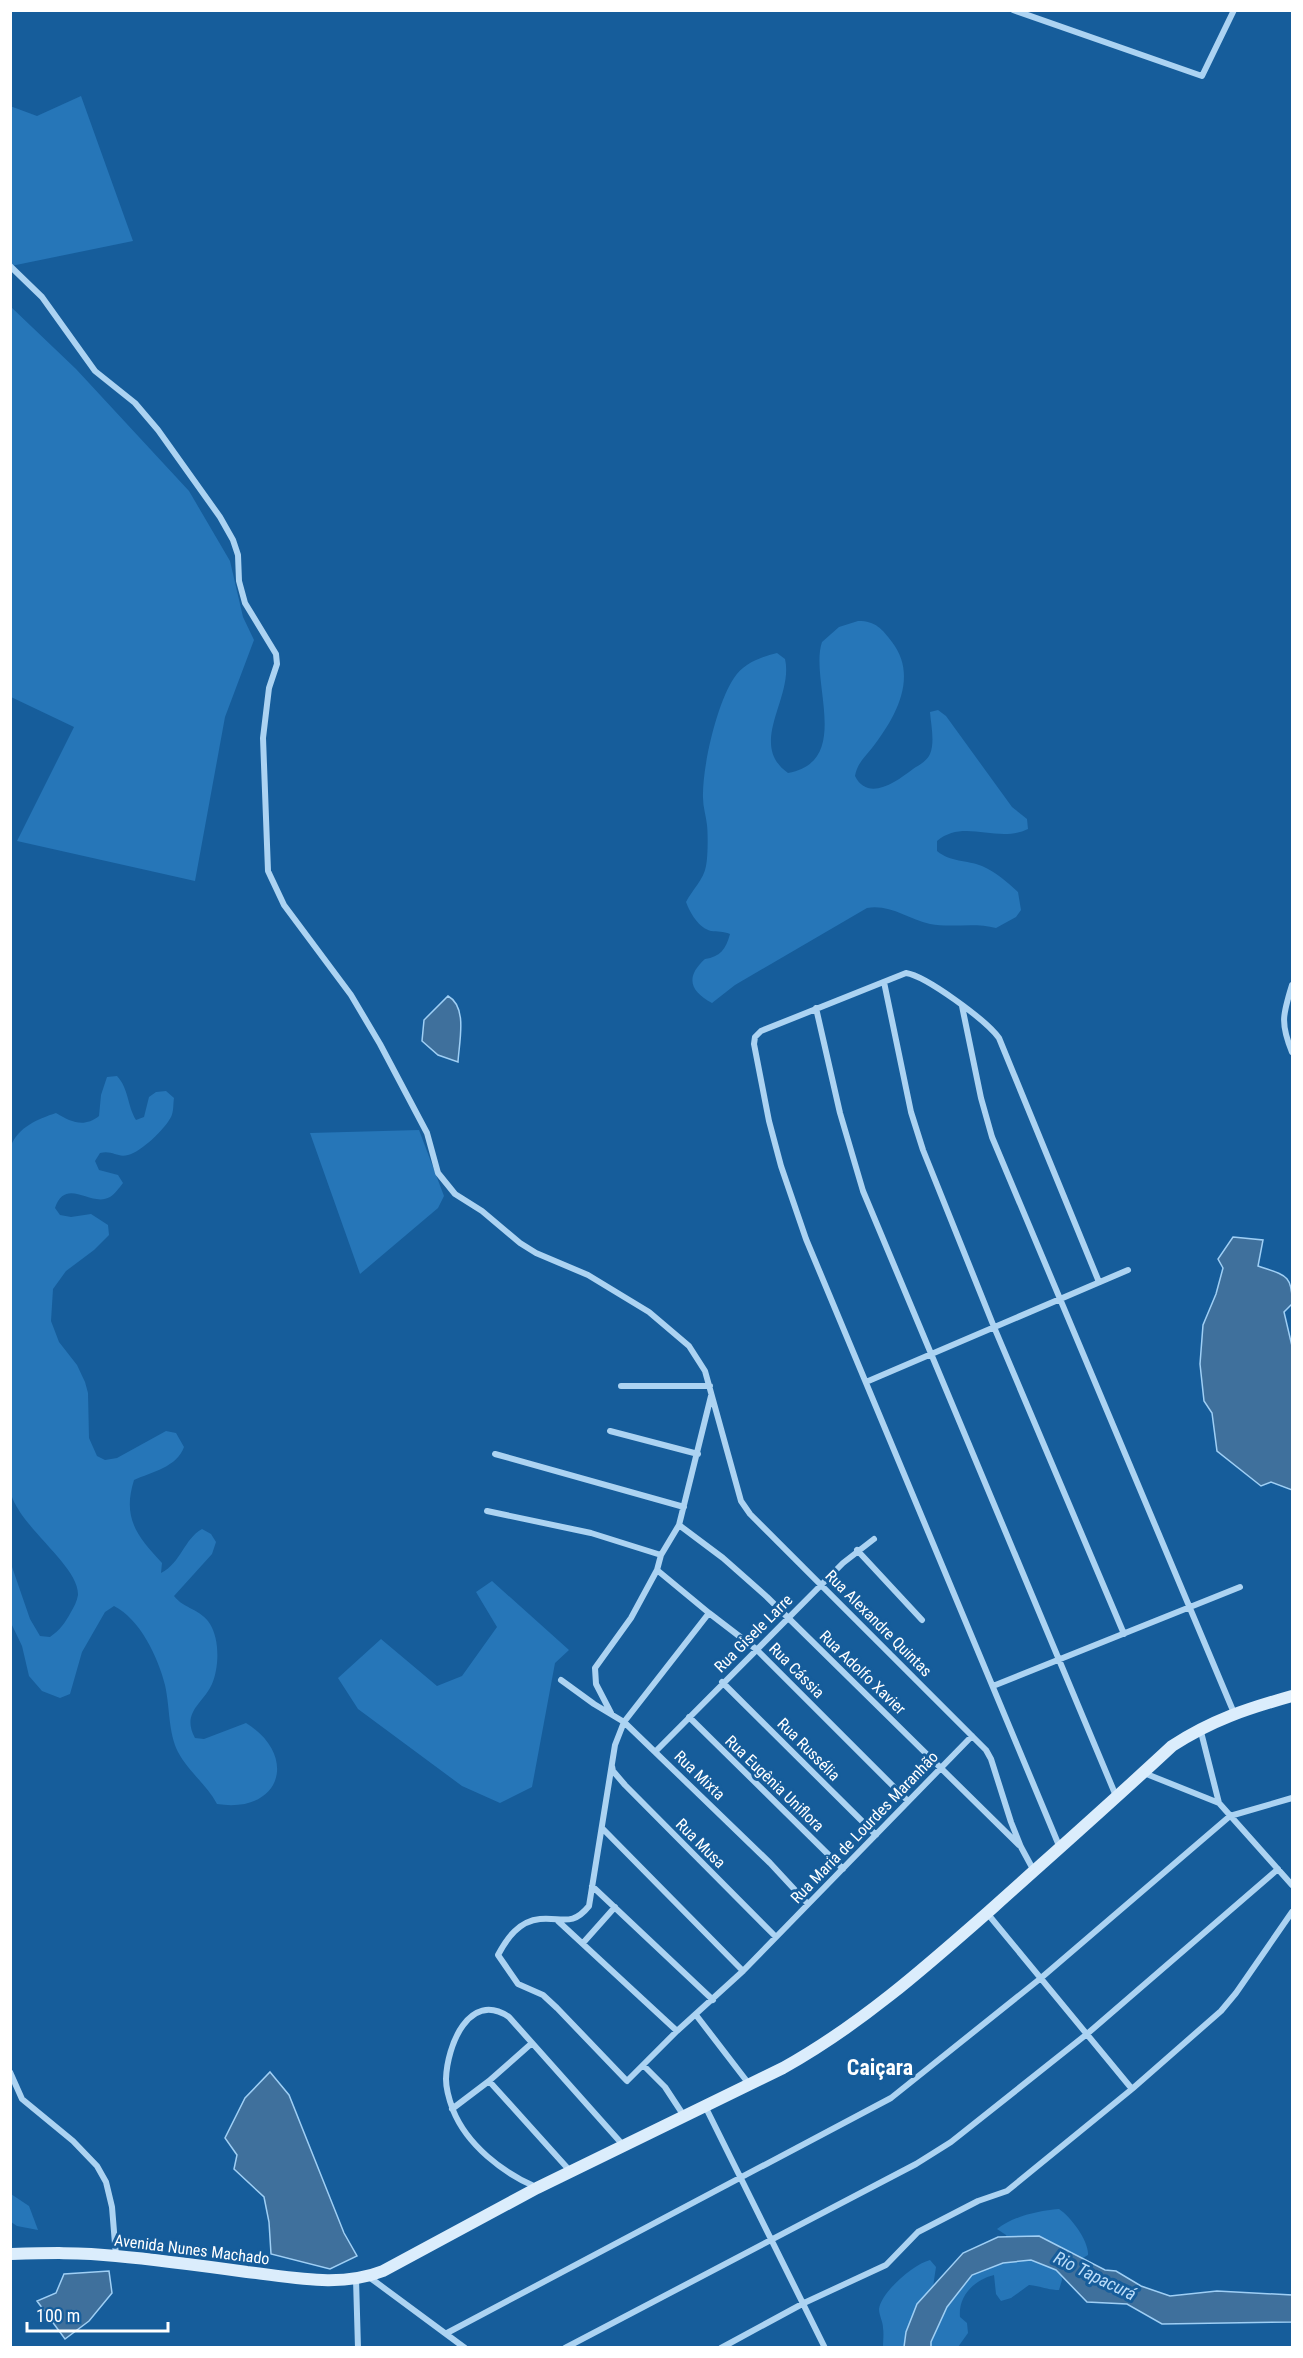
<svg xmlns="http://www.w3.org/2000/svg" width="1303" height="2358" viewBox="0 0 1303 2358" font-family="'Roboto Condensed',sans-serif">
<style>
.green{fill:#2676b8}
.water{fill:#3f709c;stroke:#9fcff5;stroke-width:1.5}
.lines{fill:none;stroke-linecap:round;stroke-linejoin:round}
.minor{stroke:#acd3f2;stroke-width:6}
.secondary{stroke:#dbedfc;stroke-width:12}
.labels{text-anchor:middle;stroke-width:6;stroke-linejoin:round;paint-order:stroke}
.street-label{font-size:16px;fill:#fff;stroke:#165d9b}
.water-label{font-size:18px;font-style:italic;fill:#b9dcf9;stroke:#165d9b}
.district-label{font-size:22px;font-weight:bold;fill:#fff;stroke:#165d9b}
</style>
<rect width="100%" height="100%" fill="#165d9b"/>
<path class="green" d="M81,96l52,145 -122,25 -1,-160 27,10z
M10,306l66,63 113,122 41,70 13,56 11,23 -29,77 -30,164 -178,-40 57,-114 -63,-30z
M858,621c18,0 24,8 34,21 27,35 3,76 -20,106 -8,10 -15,16 -17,28 13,26 41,6 58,-7 6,-4 14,-8 17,-15 5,-12 1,-29 0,-42l8,-2 8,6 66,91 15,12 1,10c-31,15 -64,-11 -91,12v10c13,11 30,9 45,15 14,6 25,16 36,26l3,18 -5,7 -20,11c-21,-6 -44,0 -66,-4 -22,-5 -40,-20 -63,-16l-132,77 -23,18c-22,-12 -27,-26 -7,-44 15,-2 21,-10 25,-25 -7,-3 -12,-2 -19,-3 -12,-3 -21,-18 -25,-29 6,-12 18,-23 20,-36 2,-9 2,-33 1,-41 -1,-9 -4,-18 -4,-27 -1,-31 14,-95 31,-120 10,-15 27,-21 43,-25l8,6c9,39 -38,85 3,114 65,-12 21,-93 34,-131l17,-15z
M117,1076c12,13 10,29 19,44l8,-3 5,-20 7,-5 10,-1 8,7c-1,6 0,13 -3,19 -6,12 -30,35 -43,38 -11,3 -15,-5 -28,-2l-5,8 4,9 19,5 5,8c-4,5 -8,11 -13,14 -19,11 -44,-21 -55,11l5,7 11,2 20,-3 17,11 1,10 -15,15 -28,21 -13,18 -2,32 8,21 18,23 8,17 3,11 1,45 8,18 8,4 12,-2 49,-27 10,2 8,14c-7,20 -32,25 -50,33 -12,38 3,56 28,83l-1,10c20,-10 23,-34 41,-44l9,5 5,8 -4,12 -38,42c10,13 27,13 36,28 10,16 9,44 2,60 -9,20 -31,28 -17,54l9,1 42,-16c53,33 35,91 -29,81 -10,-19 -29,-33 -39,-52 -10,-20 -8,-45 -13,-67 -7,-28 -25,-66 -51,-79l-9,6 -23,40 -12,42 -10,4 -18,-7 -13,-15 -7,-30 -11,-23v-59l19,55 10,17 10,1c10,-7 15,-14 21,-25 3,-5 6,-11 7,-17 1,-29 -57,-67 -67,-101v-348c7,-19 27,-27 45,-33 15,9 28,15 43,3l2,-21 6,-18z
M419,1130l25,66 -6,12 -78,66 -50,-141z
M492,1581l77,69 -14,13 -23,124 -32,16 -38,-17 -104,-77 -20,-31 43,-39 56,47 25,-10 35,-49 -21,-35z
M11,2194l18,12 9,24 -21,-4 -6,-4z
M1059,2209c12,8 30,32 29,46l-27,16 1,9 -3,10c-11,0 -19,-4 -30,-5l-18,13 -10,3 -5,-7 -2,-19c-20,5 -36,21 -34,42l7,6 1,10 -10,14 -33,1 16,-48 69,-57 -4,-8 -9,-6c17,-13 40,-18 62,-20z
M930,2260l6,7 -3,20 -26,60h-24c0,-6 1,-13 0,-19 0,-6 -4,-13 -4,-19 2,-17 35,-45 51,-49z"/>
<path class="water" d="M448,996c20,11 11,46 10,66l-20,-7 -16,-14 2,-21z
M1233,1237l30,3 -5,26c26,9 35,8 34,38l-8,8 8,34v144l-21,-8 -10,4 -44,-35 -5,-38 -8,-12 -4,-37 3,-39 13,-31 7,-26 -5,-9z
M270,2072l19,23 55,138 13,23 -27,13 -59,-15 -2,-32 -5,-25 -30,-28 3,-14 -12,-17 20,-40z
M1039,2236l66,34 11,1 25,15 29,10 47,-5 75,4v27l-130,2 -35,-20 -40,-2 -31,-32 -25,-10 -28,3 -31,12 -25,32 -16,35v5h-27l2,-15 11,-28 46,-51 35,-16z
M109,2271l3,22 -23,28 -24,18 -28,-38 19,-8 8,-19z"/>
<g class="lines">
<path class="minor" d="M1013,10l189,66 32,-66
M10,266l32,31 53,74 40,32 23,27 62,87 13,23 5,15 1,26 6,22 31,51 1,10 -8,24 -6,50 5,133 16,34 67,90 29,49 47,89 11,40 17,21 27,17 38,32 16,10 52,22 28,17 33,20 40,34 16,25 36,130 9,13 236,236 5,9 20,63 10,25 13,24
M884,982l27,130 12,38 71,177 130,307
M1292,985c-9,29 -12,38 0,67
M962,1006l19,92 11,39 242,576
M816,1008l24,105 23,78 253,605
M866,1382l262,-112
M621,1386h89
M610,1431l88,23
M495,1454l189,53
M487,1511l104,22 70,22
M679,1525l44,33 44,39 252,248
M857,1550l65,70
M657,1570l52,43 47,36 152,152
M709,1613l-85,109 -9,23 -26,161c-17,21 -27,11 -49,13 -21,2 -33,19 -42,36l20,29 25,11 14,13 70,73 50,-50 66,-60 229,-235
M561,1680l33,24 30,18 146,141 38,41
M722,1682l154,153
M993,1686l247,-99
M611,1713l-15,-29 -1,-16 36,-50 26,-48 4,-15 18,-30 32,-129
M689,1717l154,152
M1200,1728l19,75
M656,1751l187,-188 31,-24
M612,1766l1,5 12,14 150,151
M1144,1773l75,30 73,82
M602,1828l141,143
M1060,1848l-254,-609 -25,-73 -12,-45 -15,-77 1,-7 6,-6 145,-58c20,3 80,47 93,65l100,244
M592,1886l121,114
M987,1913l145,176
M558,1921l119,110
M583,1943l32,-36
M696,2015l53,69
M643,2065l22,22 19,29
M10,2072l12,27 51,42 24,25 9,16 6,25 4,49
M489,2081l82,91
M705,2106l120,242
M452,2109l37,-28 43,-38
M536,2187c-33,-14 -69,-42 -83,-77 -3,-8 -7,-22 -7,-31 1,-33 23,-89 63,-62l114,128
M369,2277l96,71
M356,2279l2,69
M447,2333l444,-235 150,-120 189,-162 62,-18
M565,2348l351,-184 35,-22 136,-108 191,-165
M721,2348l83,-45 82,-38 32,-33 60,-31 29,-10 125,-102 89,-78 15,-18 56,-81"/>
<path class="secondary" d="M10,2254c36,-1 70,-2 106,2 44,4 88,10 131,16 45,5 93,16 136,-1l154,-83 246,-120c79,-44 146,-104 213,-163 59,-53 118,-105 176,-159 40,-26 74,-37 120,-50"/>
</g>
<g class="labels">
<g class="street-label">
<text transform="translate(879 1623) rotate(45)" y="6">Rua Alexandre Quintas</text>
<text transform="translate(753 1633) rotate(-45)" y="6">Rua Gisele Larre</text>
<text transform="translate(797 1670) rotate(45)" y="6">Rua Cássia</text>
<text transform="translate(863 1672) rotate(44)" y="6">Rua Adolfo Xavier</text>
<text transform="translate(809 1749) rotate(45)" y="6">Rua Russélia</text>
<text transform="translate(700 1775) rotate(44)" y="6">Rua Mixta</text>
<text transform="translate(775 1783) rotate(44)" y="6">Rua Eugênia Uniflora</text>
<text transform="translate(864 1827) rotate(-46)" y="6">Rua Maria de Lourdes Maranhão</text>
<text transform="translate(701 1843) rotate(45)" y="6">Rua Musa</text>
<text transform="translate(192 2249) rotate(7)" y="6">Avenida Nunes Machado</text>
</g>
<g class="water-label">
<text transform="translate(1095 2276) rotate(26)" y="6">Rio Tapacurá</text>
</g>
<g class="district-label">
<text x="880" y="2075">Caiçara</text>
</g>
</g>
<rect width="1303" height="2358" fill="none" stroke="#ffffff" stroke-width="24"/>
<path d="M27 2322v9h141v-9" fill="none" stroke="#ffffff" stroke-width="3"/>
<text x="36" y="2322" font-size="18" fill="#ffffff" stroke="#165d9b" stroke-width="4.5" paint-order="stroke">100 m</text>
</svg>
